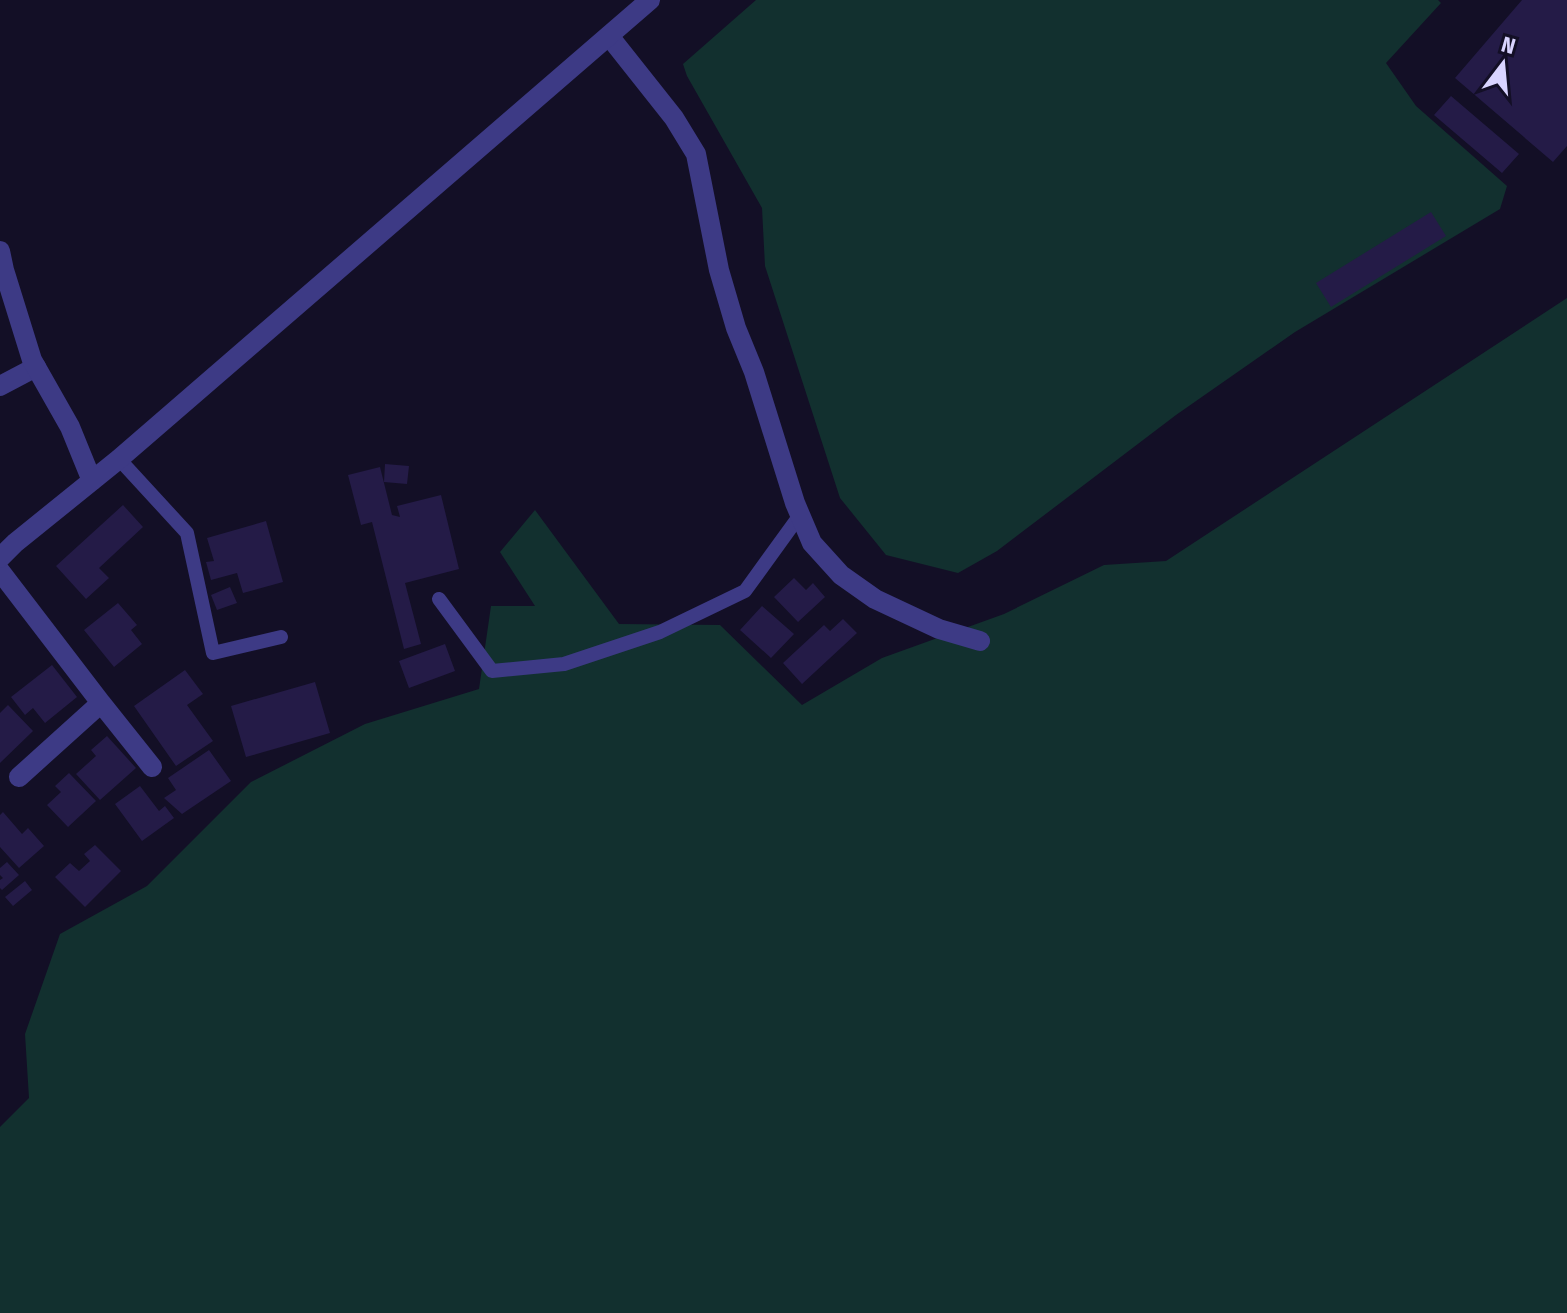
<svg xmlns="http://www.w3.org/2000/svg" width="1567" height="1313" viewBox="0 0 1567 1313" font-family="'Fira Sans Condensed',sans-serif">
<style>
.green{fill:#12302f}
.building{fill:#241b47}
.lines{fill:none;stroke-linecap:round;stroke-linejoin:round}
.service{stroke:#3d3a85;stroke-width:14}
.minor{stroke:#3d3a85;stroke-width:20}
.tertiary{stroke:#3d3a85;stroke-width:20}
</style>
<rect width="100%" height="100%" fill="#130f26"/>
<path class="green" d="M756,0h682l3,3 -55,60 30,43 91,80 -7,23 -205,123 -119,83 -179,136 -39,22 -72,-18 -46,-57 -75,-232 -3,-58 -75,-132 -4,-12z
M1567,298v1015h-1567v-186l29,-29 -4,-64 35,-100 87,-48 104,-104 114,-58 114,-35 12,-83h44l-35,-54 35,-42 84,114 101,1 82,80 80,-47 122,-44 100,-49 62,-4z"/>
<path class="building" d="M1522,0h45v146l-14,16 -98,-84z
M1451,96l68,58 -17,19 -68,-58z
M1431,212l15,24 -115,71 -15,-24z
M385,464l24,2 -2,18 -23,-2z
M380,467l12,48 8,2 -3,-11 44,-11 18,74 -54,14 16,61 -17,5 -32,-127 -11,3 -13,-50z
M123,505l20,22 -44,41 10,10 -23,21 -30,-33z
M266,521l17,61 -40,11 -6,-20 -26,7 -5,-18 8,-1 -7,-23z
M794,578l12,12 7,-7 12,14 -27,25 -24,-25z
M230,587l7,16 -20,7 -6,-15z
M118,603l19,22 -6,5 11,14 -28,23 -30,-37z
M762,606l32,28 -23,24 -31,-28z
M843,619l14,14 -55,51 -19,-21 41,-38 6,6z
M445,644l10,27 -46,17 -10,-27z
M52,665l25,32 -32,26 -12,-15 -8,7 -14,-18z
M185,670l18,24 -16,11 26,36 -37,25 -42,-60z
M315,682l15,51 -84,24 -15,-51z
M8,705l25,26 -33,32v-50z
M107,736l29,32 -36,32 -24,-26 20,-18 -5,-6z
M209,750l22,31 -49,33 -18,-16 12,-8 -8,-12z
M69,773l27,28 -28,26 -21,-22 14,-13 -6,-6z
M140,786l19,25 6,-5 9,12 -32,23 -27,-37z
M3,812l19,22 6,-6 16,18 -25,22 -19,-21v-32z
M95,845l26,26 -36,36 -30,-30 15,-14 9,8 11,-10 -6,-7z
M7,862l12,13 -17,15 -2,-2v-8l3,-2 -3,-3v-7z
M25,881l7,9 -19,16 -8,-9z"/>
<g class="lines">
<path class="service" d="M119,459l68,74 26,120 68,-16
M439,599l53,72 72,-7 96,-32 85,-41 55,-76"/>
<path class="minor" d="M609,36l65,82 22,36 23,116 17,58 18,44 41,131 17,40 29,32 34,24 64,30 41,12
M0,386l36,-19
M0,571l101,132 -82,74
M101,703l51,64"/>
<path class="tertiary" d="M0,251l4,19 28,90 38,67 22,54
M0,558l15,-15 104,-84 531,-459"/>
</g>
<g transform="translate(1503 64) rotate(16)" stroke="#130f26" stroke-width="6" paint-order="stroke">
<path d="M0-6L14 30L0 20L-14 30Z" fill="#d9d4ff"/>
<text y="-12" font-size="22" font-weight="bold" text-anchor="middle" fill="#d9d4ff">N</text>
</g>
</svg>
